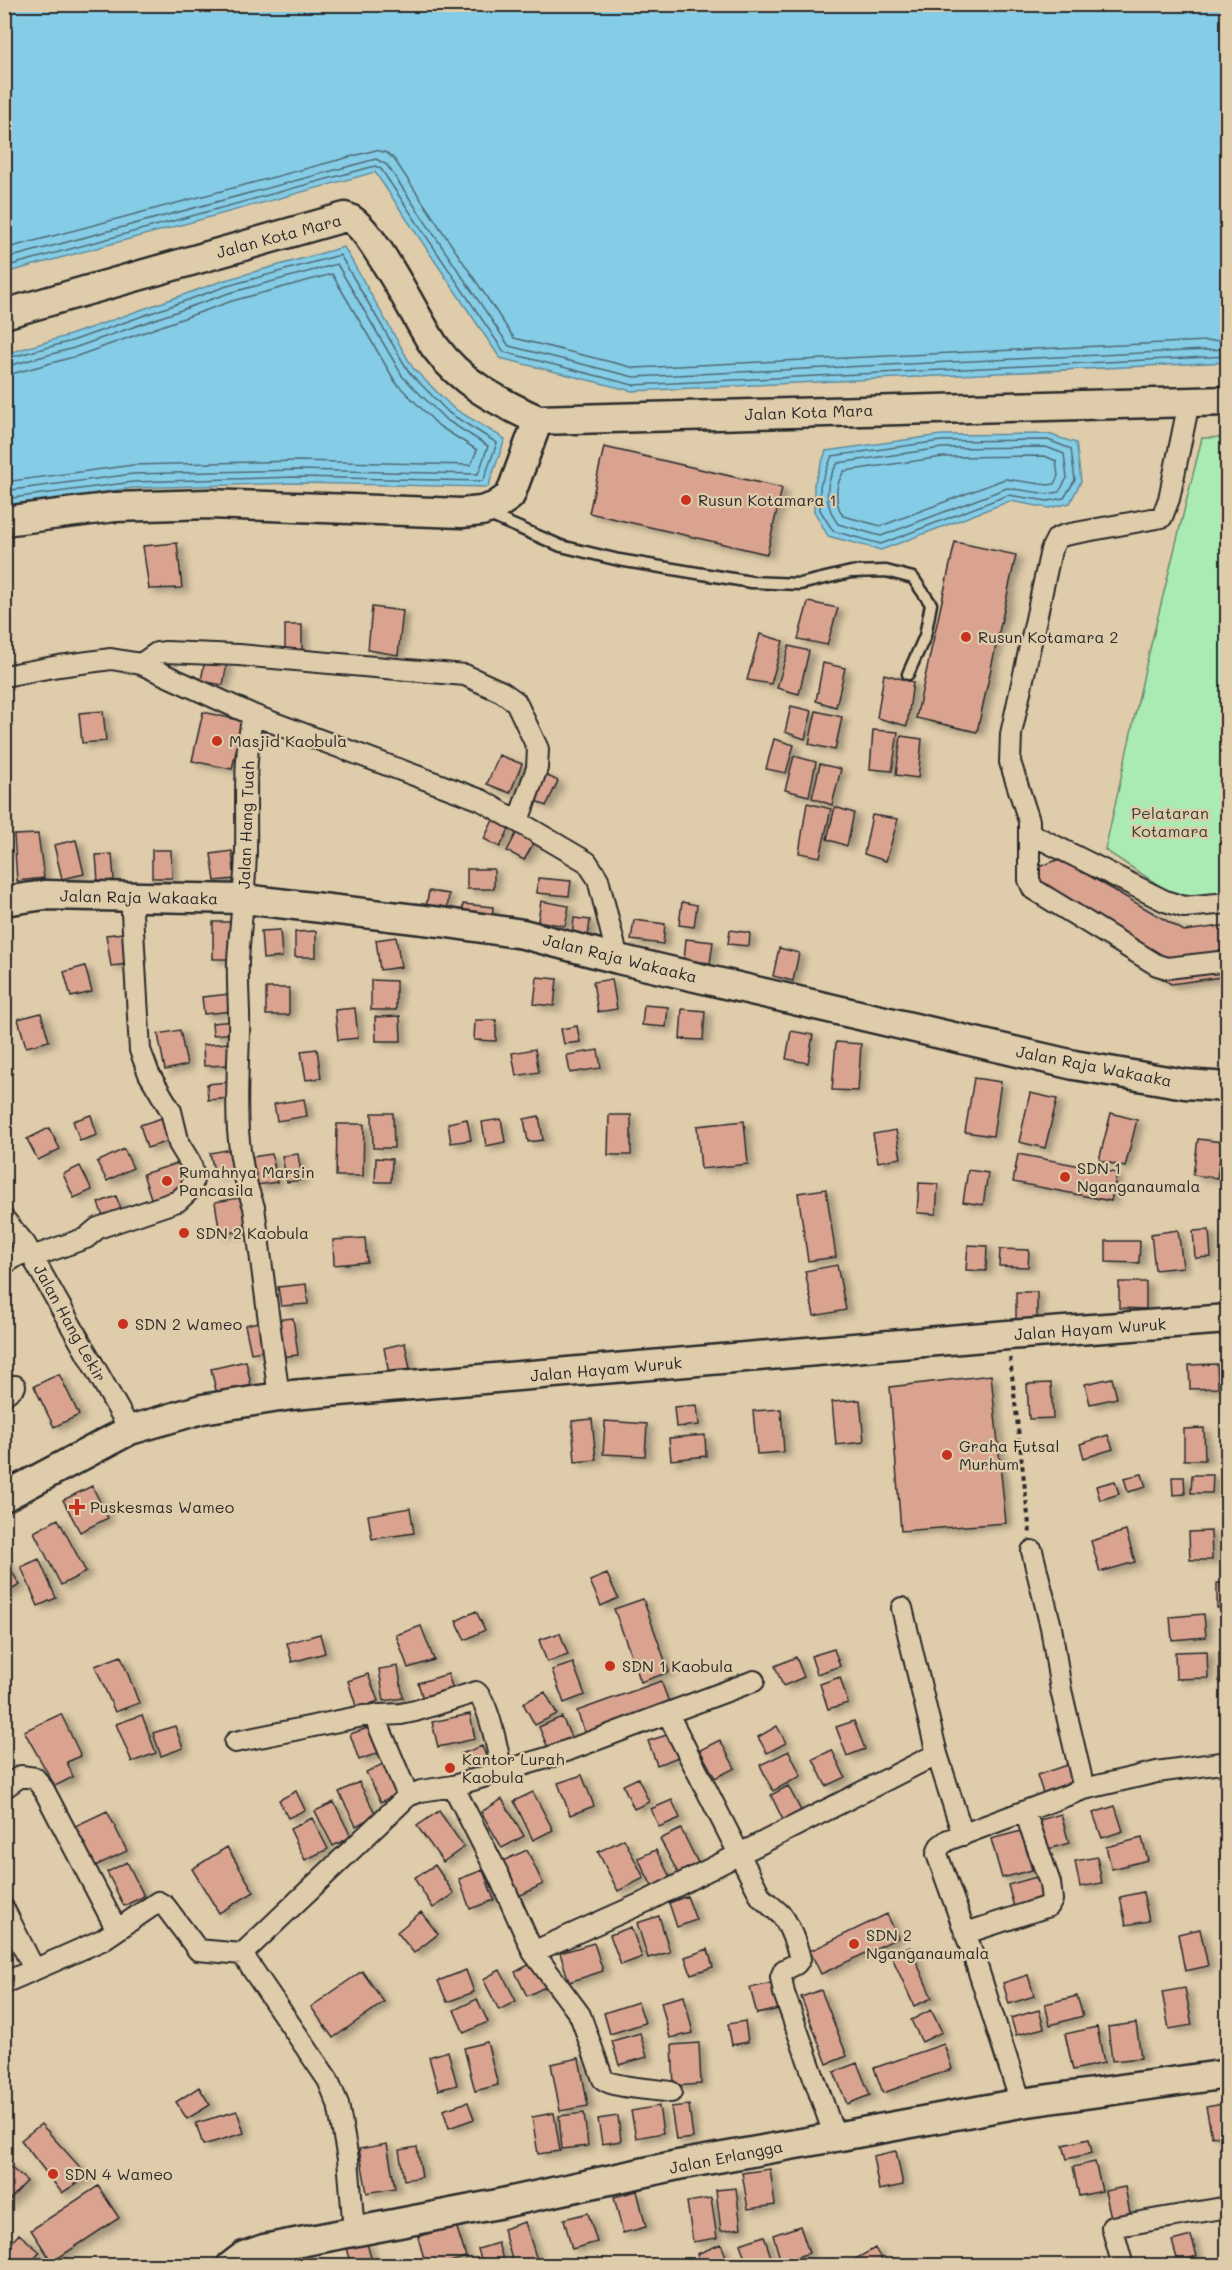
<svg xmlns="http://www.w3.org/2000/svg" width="1232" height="2270" viewBox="0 0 1232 2270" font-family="Mali,sans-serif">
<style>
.green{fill:#aaeab3;stroke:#6a8a6f;stroke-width:1.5}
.water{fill:#85cce6;stroke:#618c9b;stroke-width:1.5}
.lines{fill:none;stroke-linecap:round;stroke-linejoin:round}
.shore{stroke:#4f6b76;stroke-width:1.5}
.building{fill:#d9a390;stroke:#2b2b2b;stroke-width:1.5;filter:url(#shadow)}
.lane-casing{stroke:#2b2b2b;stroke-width:15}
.street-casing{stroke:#2b2b2b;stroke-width:24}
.secondary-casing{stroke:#2b2b2b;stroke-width:33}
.path{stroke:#2b2b2b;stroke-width:4;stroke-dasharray:4.5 4.5;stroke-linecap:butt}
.lane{stroke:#dfccaa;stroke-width:10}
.street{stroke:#dfccaa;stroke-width:20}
.secondary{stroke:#dfccaa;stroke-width:28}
.poi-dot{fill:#c8321e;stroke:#dfccaa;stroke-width:2}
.labels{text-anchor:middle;stroke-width:4.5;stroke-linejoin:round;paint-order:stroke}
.street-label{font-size:16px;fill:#2b2b2b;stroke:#dfccaa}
.poi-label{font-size:16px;fill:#2b2b2b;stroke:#dfccaa;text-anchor:start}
.park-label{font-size:16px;fill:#383e39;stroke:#dfccaa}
</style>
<defs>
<filter id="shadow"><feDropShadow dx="6" dy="3.5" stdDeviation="3" flood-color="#0004"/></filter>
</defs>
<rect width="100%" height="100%" fill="#dfccaa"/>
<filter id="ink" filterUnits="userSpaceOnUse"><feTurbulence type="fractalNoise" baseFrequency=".0167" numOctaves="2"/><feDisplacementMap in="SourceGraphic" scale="12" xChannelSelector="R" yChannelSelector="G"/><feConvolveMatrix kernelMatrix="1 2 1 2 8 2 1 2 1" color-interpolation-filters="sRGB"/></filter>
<g filter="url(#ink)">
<path class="green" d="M1227,437v456l-34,5 -21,-4 -67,-44 41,-185 56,-227z"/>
<path class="water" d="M5,4l1222,1v357l-595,29 -132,-33 -125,-186 -370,101z
M344,247l69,121 40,40 52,31 -17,48 -192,-4 -163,5 -128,17v-151l65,-19 155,-55z
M1048,434l28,9 5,38 -11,22 -21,5 -39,-7 -129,49 -53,-14 -14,-25v-27l12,-33 115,-16z"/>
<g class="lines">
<path class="shore" d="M4,249l372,-99 11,3 7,6 120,179 121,30 593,-28
M4,259l372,-100 11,6 122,181 125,31 594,-28
M4,267l371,-101 6,3 123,183 129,33 595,-29
M4,359l68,-18 155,-55 113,-31 69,117 40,41 48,30 -13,36 -2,2 -186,-4 -163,5 -129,17
M4,367l70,-19 155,-55 108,-29 66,113 42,42 43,27 -9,26 -2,2 -181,-4 -163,4 -129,17
M4,376l73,-20 155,-55 100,-27 64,109 43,43 38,24 -6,15 -175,-4 -163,4 -129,17
M1048,440l23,9 4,31 -11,18 -16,3 -40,-6 -127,49 -48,-13 -13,-21v-24l12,-30 109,-15z
M1046,447l18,7 3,24 -8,14 -11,2 -41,-6 -126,48 -43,-12c-14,-19 -14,-42 0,-61l104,-15z
M1045,456l11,5 2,15 -4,8 -6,1 -43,-6 -124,47 -38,-10c-9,-14 -8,-31 1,-45l99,-14z"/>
</g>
<path class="building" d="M604,447l178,41 -15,66 -178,-41z
M955,542l61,13 -39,177 -61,-14z
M177,543l5,45 -33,1 -6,-43z
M808,602l30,6 -11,37 -29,-6z
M372,607l31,4 -5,44 -30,-5z
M285,625h17v25h-17z
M760,634l23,7 -12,43 -24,-4z
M789,646l20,5 -10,43 -22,-6z
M205,659l22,4 -4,22 -22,-4z
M823,663l22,5 -9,39 -20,-6z
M884,674l29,8 -6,44 -30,-8z
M791,706l21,5 -7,28 -20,-7z
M103,711l3,30 -24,2 -3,-30z
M816,711l26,6 -7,33 -26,-6z
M203,712l40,9 -11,48 -40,-8z
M873,730l25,2 -6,39 -22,-2z
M901,736l21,3 -4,39 -22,-3z
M774,739l20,6 -8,28 -20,-4z
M499,755l23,9 -12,29 -23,-9z
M794,756l22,6 -7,34 -24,-6z
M820,764l21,5 -9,36 -20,-7z
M544,774l14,7 -12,25 -14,-7z
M807,803l24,6 -11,48 -21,-4z
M835,807l19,6 -7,33 -20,-7z
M872,815l26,4 -12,42 -22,-7z
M494,818l17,7 -11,22 -16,-8z
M518,830l18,9 -12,21 -17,-9z
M38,834l6,44 -27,3 -3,-46z
M76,840l8,34 -22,5 -8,-34z
M152,850h19l1,28h-20z
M232,851l3,28 -20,2 -4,-27z
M112,854l2,26 -16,2 -2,-27z
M1057,860l19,8 108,63 44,-6v51l-57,8 -136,-87 -8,-9 14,-22z
M467,869h27v20h-27z
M538,878l33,3 -2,15 -32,-3z
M429,891l20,3 -2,16 -21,-4z
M541,901l28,5 -4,20 -27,-5z
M682,902l15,3 -3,22 -15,-2z
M463,904l30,3 -1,14 -30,-3z
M574,918l16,2 -2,17 -16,-2z
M634,920l31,4 -2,20 -32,-4z
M213,922h19v37h-19z
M280,930l2,27 -19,2 -2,-28z
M730,930l20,3 -1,13 -21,-2z
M316,931v26h-21v-25z
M123,933l5,31 -17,2 -5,-31z
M396,937l5,30 -21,3 -4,-30z
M686,939l27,3 -3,21 -26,-3z
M779,948l20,5 -6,28 -20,-5z
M85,966l7,26 -21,5 -7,-25z
M537,977l20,2 -3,27 -20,-2z
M612,979l5,30 -19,3 -5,-30z
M371,980l25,1v29h-25z
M266,988h23v27h-23z
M230,994l2,17 -28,3 -2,-17z
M644,1005l24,2 -2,20 -24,-2z
M355,1008l3,30 -20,2 -3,-30z
M682,1009l23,2 -2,29 -23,-1z
M41,1013l8,28 -23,6 -8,-28z
M400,1016l1,25h-25l-1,-24z
M475,1020h21v21l-22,-1z
M234,1021l2,12 -23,2 -1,-12z
M577,1026l3,16 -16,2 -3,-15z
M180,1030l7,35 -22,5 -7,-36z
M791,1031l22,4 -5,28 -22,-4z
M836,1042l25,2 -3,47 -26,-1z
M229,1043l1,22 -26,1 -1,-21z
M317,1049l4,29 -15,2 -5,-29z
M535,1049l4,23 -23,4 -4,-23z
M598,1050l3,18 -31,5 -3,-18z
M974,1078l27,4 -8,54 -28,-4z
M229,1082l2,16 -23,2 -1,-16z
M1030,1093l27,6 -12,49 -26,-6z
M304,1099l3,17 -30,5 -3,-17z
M372,1113h21l1,35h-21z
M1111,1113l26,7 -12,47 -26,-7z
M91,1115l6,20 -17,6 -7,-20z
M609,1115h22v40h-23z
M539,1116l4,24 -15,2 -4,-23z
M162,1118l7,23 -22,7 -7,-23z
M467,1119l4,21 -20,3 -3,-20z
M501,1119l4,23 -19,4 -4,-24z
M744,1121l4,43 -47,5 -4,-43z
M337,1124h27l-1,52h-27z
M49,1128l11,21 -22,11 -11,-21z
M896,1130l5,28 -23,4 -5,-28z
M1198,1139l24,3 -5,36 -24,-3z
M237,1148l4,22 -26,6 -5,-23z
M124,1149l9,19 -26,13 -10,-19z
M272,1154l5,28 -20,3 -5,-28z
M298,1154l4,26 -15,2 -5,-26z
M1018,1154l99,19 -6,28 -98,-19z
M376,1158l16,1 -1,23h-16z
M182,1162l9,27 -39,12 -9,-27z
M80,1166l12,24 -18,8 -11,-24z
M968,1170l20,3 -5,32 -20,-3z
M919,1183l19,1 -2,30 -19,-1z
M826,1189l10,68 -28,4 -10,-68z
M116,1196l8,21 -18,7 -8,-21z
M245,1197l5,33 -30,4 -5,-32z
M1178,1230l5,37 -28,3 -4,-36z
M1209,1230l2,27 -16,1 -2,-27z
M365,1238l2,24 -33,3 -1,-25z
M1106,1241h34l-1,22 -33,-1z
M968,1245l19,1 -1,25 -20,-1z
M1000,1249l29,1 -1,17 -29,-1z
M837,1265l9,45 -32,6 -9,-45z
M1119,1282h27v27l-27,-1z
M306,1284l2,20 -27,2 -3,-19z
M1016,1292h21v29h-21z
M293,1318l5,37 -19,2 -5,-37z
M263,1321l5,29 -17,3 -6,-28z
M405,1343l7,37 -21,4 -7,-36z
M246,1361l6,29 -34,9 -7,-30z
M1217,1364l1,24 -28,1 -1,-24z
M59,1374l20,41 -25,12 -20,-41z
M991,1375l15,148 -105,8 -11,-144z
M1112,1378l5,20 -27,6 -5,-20z
M1051,1383l2,35 -24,1 -2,-35z
M860,1400l4,42 -28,3 -4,-43z
M697,1405l2,20 -23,2 -2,-20z
M781,1409l3,43 -27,2 -4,-43z
M592,1419l4,41 -21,2 -3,-41z
M605,1421l42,3 -2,32 -42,-2z
M1204,1428l1,32h-21v-31z
M705,1435l1,21 -35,4 -2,-22z
M1108,1435l5,14 -29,9 -4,-14z
M1142,1474l4,13 -18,5 -4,-14z
M1192,1475h21l-1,18h-21z
M1172,1477h12l1,17 -12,1z
M1115,1481l4,13 -19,6 -4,-14z
M92,1486l16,32 -28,14 -17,-32z
M410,1508l4,25 -42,6 -4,-24z
M1226,1517h2v20h-4z
M58,1519l28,53 -25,13 -27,-53z
M1126,1531l9,31 -35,10 -9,-31z
M1211,1531l1,29h-22l-1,-28z
M4,1559l16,26 -16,9z
M39,1559l17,39 -18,8 -17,-39z
M607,1574l11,24 -17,8 -11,-25z
M1217,1583h11v25h-11z
M643,1599l26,73 -28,10 -27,-73z
M476,1611l9,19 -20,10 -9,-19z
M1204,1614l2,23 -34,3 -2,-23z
M421,1626l13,34 -26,8 -12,-33z
M560,1633l8,22 -21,7 -8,-22z
M320,1634l5,19 -33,9 -5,-19z
M834,1649l6,17 -23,8 -6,-18z
M1207,1651l1,27 -32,1 -1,-27z
M1219,1652h9v29h-9z
M121,1656l18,47 -24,9 -20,-46z
M796,1657l8,20 -21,9 -8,-20z
M573,1663l12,32 -21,8 -12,-33z
M398,1666l5,32 -19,3 -5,-32z
M368,1674l10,27 -21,8 -9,-28z
M448,1674l6,19 -30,9 -6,-19z
M840,1677l8,26 -20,6 -8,-25z
M661,1681l9,24 -84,30 -9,-24z
M545,1692l12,22 -22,11 -12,-22z
M61,1714l20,42 -14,6 6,15 -18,9 -31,-55z
M470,1714l5,25 -37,8 -6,-25z
M142,1715l14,38 -24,9 -16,-38z
M562,1717l12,27 -23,11 -12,-28z
M854,1721l11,28 -18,7 -11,-29z
M175,1726l8,22 -22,8 -8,-23z
M374,1726l9,25 -24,9 -9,-26z
M777,1726l9,17 -19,10 -9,-16z
M673,1733l8,23 -24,9 -9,-24z
M720,1740l15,28 -20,10 -15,-28z
M482,1746l8,20 -21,8 -8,-20z
M832,1750l13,27 -19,9 -13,-27z
M789,1751l12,25 -28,15 -13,-26z
M385,1763l15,29 -19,10 -15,-30z
M1067,1765l7,21 -30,10 -7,-21z
M582,1775l12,31 -24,9 -12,-32z
M638,1778l11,24 -15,7 -11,-24z
M359,1782l17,33 -20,11 -17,-34z
M788,1786l13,25 -18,9 -12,-25z
M296,1791l9,19 -17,8 -9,-18z
M533,1792l20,38 -20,10 -19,-39z
M502,1799l22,37 -22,12 -21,-36z
M672,1800l8,18 -21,9 -8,-18z
M334,1802l17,35 -18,9 -18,-35z
M1115,1806l8,25 -21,7 -9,-25z
M107,1811l20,40 -32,15 -22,-39z
M439,1811l25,36 -21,15 -26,-36z
M1061,1814l8,29 -21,6 -8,-29z
M312,1818l16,31 -23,11 -15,-31z
M681,1829l17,34 -20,10 -18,-34z
M1021,1831l11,39 -30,8 -11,-39z
M1142,1838l6,22 -36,9 -6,-22z
M624,1839l20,39 -26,13 -20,-39z
M227,1847l27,45 -35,21 -27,-44z
M527,1850l16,34 -26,13 -17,-35z
M656,1850l15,29 -18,9 -15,-30z
M1097,1857l5,26 -22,4 -5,-26z
M127,1862l17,34 -20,10 -17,-34z
M435,1865l19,29 -21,14 -19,-30z
M483,1870l11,30 -24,9 -11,-30z
M1040,1876l8,25 -33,10 -7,-26z
M1143,1892l6,29 -23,4 -6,-28z
M687,1896l9,24 -19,7 -8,-24z
M421,1912l17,22 -24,19 -17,-21z
M887,1914l11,24 -77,36 -11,-23z
M659,1916l11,36 -22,6 -11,-35z
M631,1927l11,30 -21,8 -11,-30z
M1200,1929l8,37 -23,5 -7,-37z
M594,1943l9,28 -34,11 -9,-29z
M910,1947l22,51 -18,8 -23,-51z
M708,1949l5,18 -22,7 -6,-17z
M532,1963l13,24 -18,9 -12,-24z
M466,1970l8,22 -27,10 -9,-21z
M500,1970l16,31 -17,9 -16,-31z
M362,1971l22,31 -51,36 -22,-31z
M1028,1975l6,21 -25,8 -6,-21z
M776,1982l7,26 -26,6 -7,-26z
M1185,1988l7,37 -23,4 -7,-37z
M821,1990l26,66 -20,8 -26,-67z
M684,1996l9,37 -23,5 -9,-36z
M1077,1996l6,20 -33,9 -5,-21z
M477,1999l11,23 -24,11 -10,-23z
M638,2002l7,21 -35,11 -6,-21z
M931,2010l11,22 -20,10 -11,-22z
M1039,2010l5,18 -28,7 -5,-17z
M745,2021l3,21 -16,3 -4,-21z
M1136,2023l5,35 -29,3 -4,-34z
M1097,2027l7,36 -31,7 -8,-36z
M640,2033l7,24 -28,8 -7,-24z
M487,2042l11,43 -23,6 -11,-43z
M699,2043l2,41 -27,2 -2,-41z
M944,2044l8,25 -69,24 -9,-25z
M448,2051l9,34 -19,5 -9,-33z
M579,2058l9,48 -28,5 -9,-47z
M857,2063l13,32 -23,9 -13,-32z
M199,2087l11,18 -23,14 -11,-17z
M468,2102l6,17 -25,9 -6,-18z
M1228,2103v32l-16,2 -6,-30z
M689,2105l4,33 -17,2 -5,-33z
M659,2106l4,27 -27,5 -5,-27z
M237,2111l7,22 -41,12 -7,-22z
M554,2113l6,38 -22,3 -6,-37z
M584,2113l4,33 -26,3 -3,-33z
M618,2116l3,25 -19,3 -4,-25z
M41,2124l47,52 -26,17 -41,-53z
M1089,2139l3,14 -25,6 -4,-14z
M387,2144l8,44 -28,5 -8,-44z
M417,2147l5,30 -18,3 -5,-30z
M896,2151l7,34 -24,5 -6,-34z
M4,2162l23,19 -23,25z
M1095,2162l7,29 -23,5 -6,-29z
M770,2169l5,36 -27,4 -6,-36z
M98,2186l21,32 -67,44 -21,-32z
M1125,2187l6,31 -19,4 -7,-31z
M736,2188l5,40 -20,3 -5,-41z
M637,2191l9,36 -23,6 -9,-36z
M711,2198l6,40 -24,4 -6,-40z
M588,2213l9,29 -25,7 -8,-30z
M525,2222l12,38 -23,6 -11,-37z
M456,2225l10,32 -29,9h-11l-8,-29z
M800,2226l9,27 -28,9 -8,-27z
M19,2234l21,18 -12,14h-22l-2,-15z
M764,2236l10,30h-26l-8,-22z
M1191,2236l6,20 -19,6 -6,-21z
M367,2243l6,23h-21l-5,-18z
M498,2243l7,23h-22l-5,-17z
M721,2244l9,22h-28l-5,-12z
M875,2248l10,18h-30l-3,-5z"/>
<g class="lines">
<g class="lane-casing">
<path id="lane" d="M487,514l74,32 58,14 132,22 49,2 51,-12 35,-1 27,7 18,26 -6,32 -17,38"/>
</g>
<g class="street-casing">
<path id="street" d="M1189,402l-20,97 -7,18 -97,18 -8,3 -6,12 -40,184 -1,28 19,59v59l4,9 124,76 10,3 61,-7
M141,664l16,-11 9,-1 73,3 226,20 37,17 14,10 22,47 -1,19 -19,53
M4,676l55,-10 52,-7 30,5 112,51 228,85 106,62 11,17 20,80
M253,715c-10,45 -6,91 -7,137 -1,37 -6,73 -8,110 -1,24 2,48 1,73 -2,59 -7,115 15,172l25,190
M1031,834l134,67 19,6 44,-4
M4,1219l21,25 105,186
M32,1257l54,-19 12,-10 80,-27 13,-12 3,-14 -4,-13 -11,-18 -8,-33 -22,-37 -9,-24 -9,-154
M4,1264l24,-15
M4,1395l11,-9
M1032,1551l19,76 10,63 23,99
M902,1608l35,146 26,81
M668,1714l93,183c7,7 16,13 22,20 6,8 15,32 17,42l-4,5 -12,6 -3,7 3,16 51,144
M374,1715l34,81
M235,1742l128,-26 38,-2 14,-3 61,-19c12,7 23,63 25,78
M453,1786l46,90 34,76 47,63 23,64c10,9 52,10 68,13
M4,1788l17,-12 14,2 9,12 73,140
M4,1909l30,60
M966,1933l83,-27 3,-6 -2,-17 -25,-71
M533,1952l114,-51 290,-147
M242,1954l166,-158 13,-5 32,-5 97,-29 204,-76
M4,1983l98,-43 56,-38 7,4 33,44 44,4 86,126 10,24 10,55 6,72
M1021,2103l-46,-143 -38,-106 3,-8 8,-6 136,-51 73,-17 71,-10
M1123,2266l-11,-39 116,-20"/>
</g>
<g class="secondary-casing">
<path id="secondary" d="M4,314l341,-97c25,4 73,106 90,130 26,36 64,55 103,73l690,-19
M4,521l111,-14 94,-3 253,9 19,-2 13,-4 16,-11 28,-76
M4,901l41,-6 198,4 198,23 82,12 95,25 456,106 111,19 43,3
M4,1497l126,-67 72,-21 90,-14 716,-60 220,-16
M231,2266l13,-10 20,-7 234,-45 180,-39 157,-28 186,-34 207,-29"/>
</g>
<path class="path" d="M1010,1358l20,175"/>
<use href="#lane" class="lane"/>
<use href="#street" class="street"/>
<use href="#secondary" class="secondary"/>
</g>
</g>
<g class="poi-dot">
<circle cx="686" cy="500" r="6"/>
<circle cx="966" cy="637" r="6"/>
<circle cx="217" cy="741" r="6"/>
<circle cx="1065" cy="1177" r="6"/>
<circle cx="167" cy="1181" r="6"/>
<circle cx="184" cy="1233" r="6"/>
<circle cx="123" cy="1324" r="6"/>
<circle cx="947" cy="1455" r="6"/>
<path d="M74 1498h6v6h6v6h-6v6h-6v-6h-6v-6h6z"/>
<circle cx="610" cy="1666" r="6"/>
<circle cx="450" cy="1768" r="6"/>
<circle cx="854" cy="1944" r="6"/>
<circle cx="53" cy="2174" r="6"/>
</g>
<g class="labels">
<g class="street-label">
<text transform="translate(279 236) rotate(-15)" y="6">Jalan Kota Mara</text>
<text transform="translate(809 412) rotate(-2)" y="6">Jalan Kota Mara</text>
<text transform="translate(246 825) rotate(-88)" y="6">Jalan Hang Tuah</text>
<text transform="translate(139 897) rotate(1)" y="6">Jalan Raja Wakaaka</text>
<text transform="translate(620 958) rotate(14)" y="6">Jalan Raja Wakaaka</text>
<text transform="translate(1094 1066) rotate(11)" y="6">Jalan Raja Wakaaka</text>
<text transform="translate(70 1323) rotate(61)" y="6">Jalan Hang Lekir</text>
<text transform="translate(1090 1329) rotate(-4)" y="6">Jalan Hayam Wuruk</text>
<text transform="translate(606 1369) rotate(-5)" y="6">Jalan Hayam Wuruk</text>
<text transform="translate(726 2157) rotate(-11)" y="6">Jalan Erlangga</text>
</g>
<g class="poi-label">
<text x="698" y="506">Rusun Kotamara 1</text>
<text x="978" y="643">Rusun Kotamara 2</text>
<text x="229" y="747">Masjid Kaobula</text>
<text x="1077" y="1174">SDN 1<tspan x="1077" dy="18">Nganganaumala</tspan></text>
<text x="179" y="1178">Rumahnya Marsin<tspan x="179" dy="18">Pancasila</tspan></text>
<text x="196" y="1239">SDN 2 Kaobula</text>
<text x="135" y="1330">SDN 2 Wameo</text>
<text x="959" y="1452">Graha Futsal<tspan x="959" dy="18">Murhum</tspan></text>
<text x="90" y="1513">Puskesmas Wameo</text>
<text x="622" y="1672">SDN 1 Kaobula</text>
<text x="462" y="1765">Kantor Lurah<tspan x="462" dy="18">Kaobula</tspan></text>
<text x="866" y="1941">SDN 2<tspan x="866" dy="18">Nganganaumala</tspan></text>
<text x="65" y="2180">SDN 4 Wameo</text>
</g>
<g class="park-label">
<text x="1170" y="819">Pelataran<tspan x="1170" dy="18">Kotamara</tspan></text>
</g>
</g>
<rect width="1232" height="2270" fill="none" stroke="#dfccaa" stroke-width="24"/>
<rect x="12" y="12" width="1208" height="2246" fill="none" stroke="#2b2b2b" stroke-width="2" filter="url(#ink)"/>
</svg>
